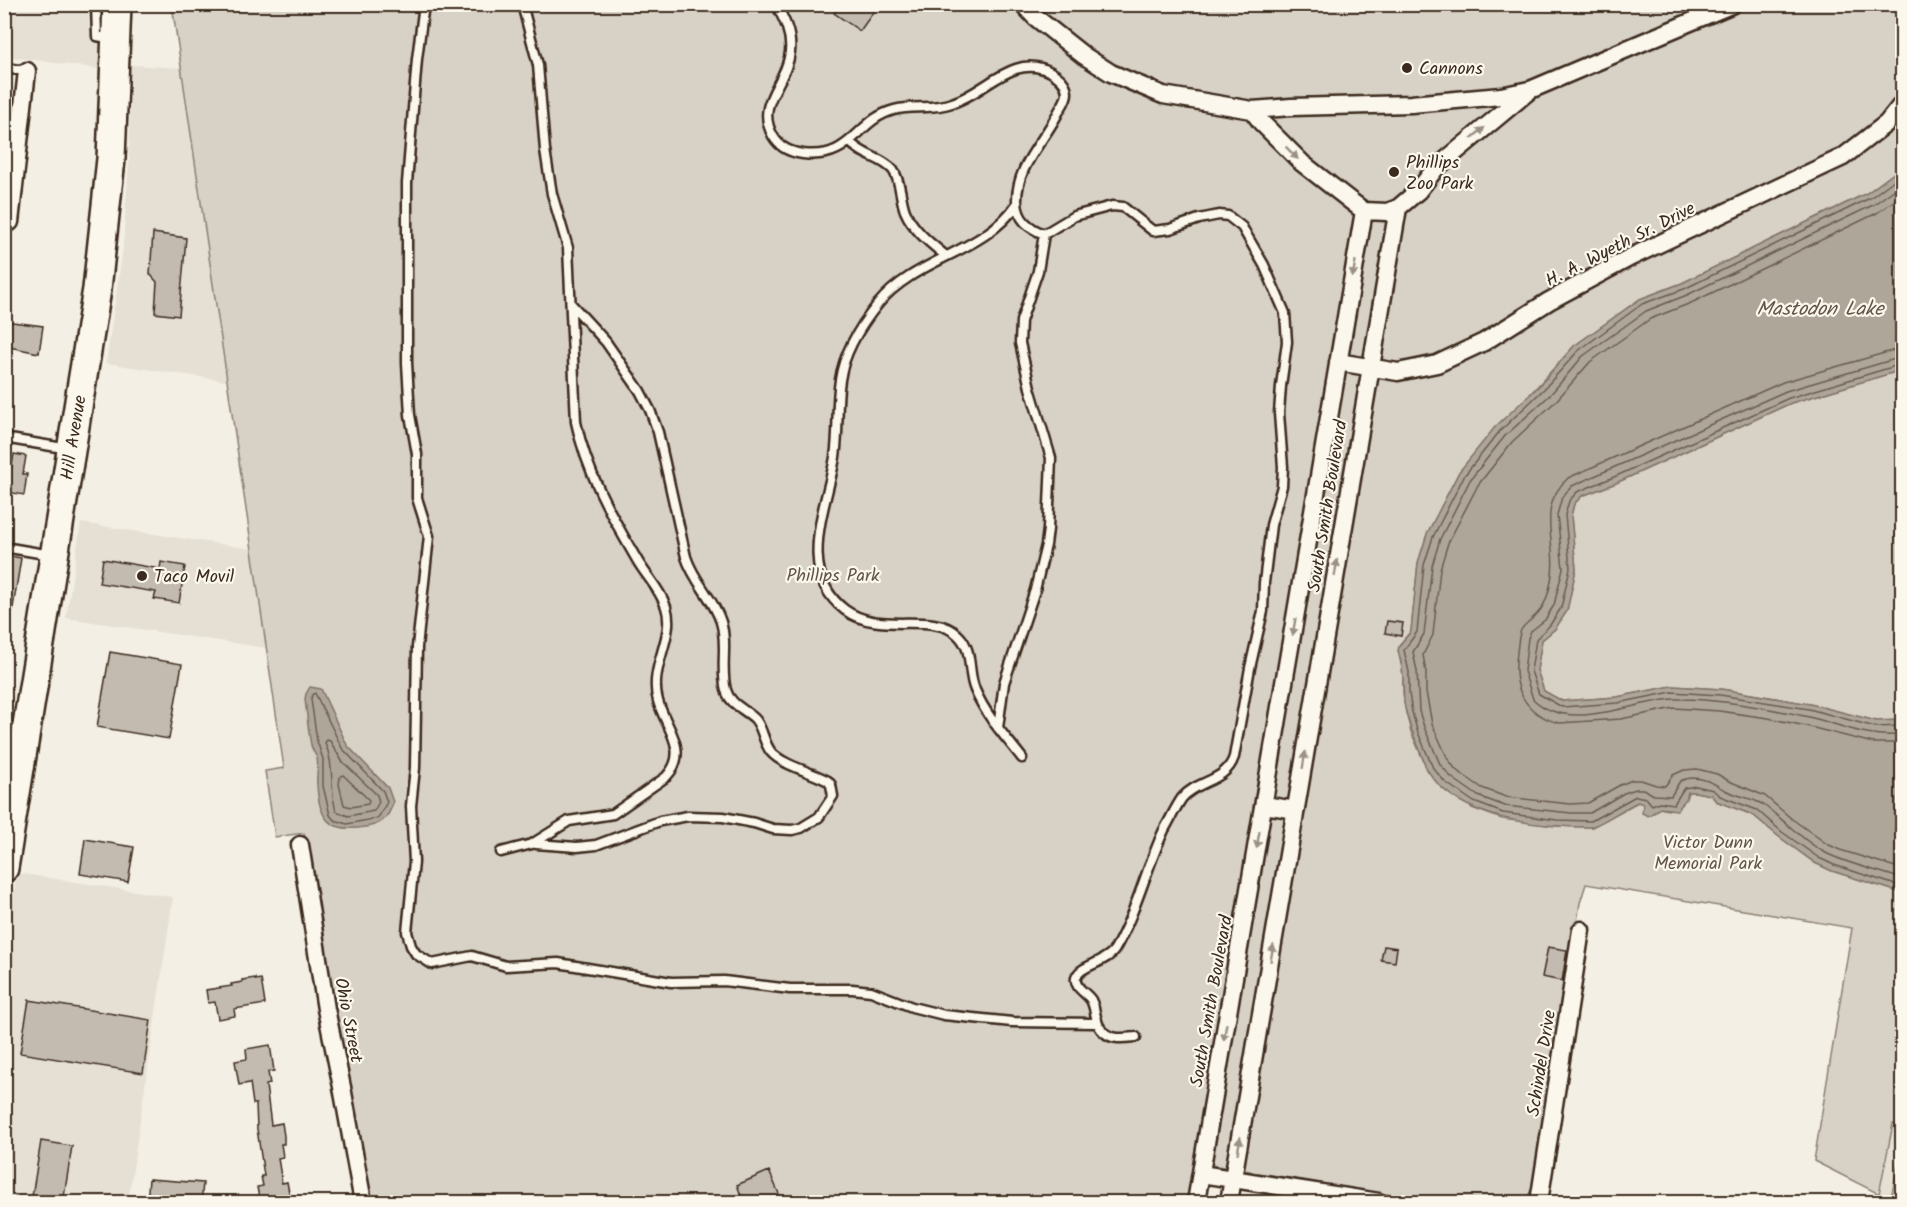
<svg xmlns="http://www.w3.org/2000/svg" width="1907" height="1207" viewBox="0 0 1907 1207" font-family="Kalam,sans-serif">
<style>
.built{fill:#e5dfd4}
.green{fill:#d8d1c6;stroke:#8a7e72;stroke-width:1.5}
.water{fill:#afa69a;stroke:#817468;stroke-width:1.5}
.lines{fill:none;stroke-linecap:round;stroke-linejoin:round}
.shore{stroke:#695c50;stroke-width:1.5}
.building{fill:#c3bbb0;stroke:#3b2a1e;stroke-width:1.5}
.service-casing{stroke:#3b2a1e;stroke-width:13}
.minor-casing{stroke:#3b2a1e;stroke-width:21}
.primary-casing{stroke:#3b2a1e;stroke-width:32}
.service{stroke:#fbf7ec;stroke-width:8}
.minor{stroke:#fbf7ec;stroke-width:16}
.primary{stroke:#fbf7ec;stroke-width:27}
.oneway{fill:#9b9085}
.poi-dot{fill:#3b2a1e;stroke:#fbf7ec;stroke-width:2}
.labels{text-anchor:middle;stroke-width:4.5;stroke-linejoin:round;paint-order:stroke}
.poi-label{font-size:18px;fill:#3b2a1e;stroke:#fbf7ec;text-anchor:start}
.street-label{font-size:18px;fill:#3b2a1e;stroke:#fbf7ec}
.park-label{font-size:18px;fill:#625448;stroke:#fbf7ec}
.water-label{font-size:20px;font-style:italic;fill:#645549;stroke:#fbf7ec}
</style>
<rect width="100%" height="100%" fill="#f3efe4"/>
<filter id="ink" filterUnits="userSpaceOnUse"><feTurbulence type="fractalNoise" baseFrequency=".0167" numOctaves="2"/><feDisplacementMap in="SourceGraphic" scale="12" xChannelSelector="R" yChannelSelector="G"/><feConvolveMatrix kernelMatrix="1 2 1 2 8 2 1 2 1" color-interpolation-filters="sRGB"/></filter>
<g filter="url(#ink)">
<path class="built" d="M5,5h102v65l-102,-14z
M131,65l50,3 46,313 -121,-18 17,-115 6,-84z
M81,523l171,26 14,99 -200,-30z
M17,873l156,24 -45,305h-123l-1,-253z
M1893,1124l9,3v75h-24z"/>
<path class="green" d="M172,5h1730v162l-35,26 -185,90 -42,16 -66,47 -115,126 -32,62 -9,29 -7,68 -11,13 -2,6 5,23v20l3,20 5,19 17,39 44,37 30,11 54,7 36,1 46,-25 5,2 1,4 10,5 5,-5 9,2 14,-5 6,-13h7l16,3 5,6 37,14 25,21 37,27 17,8 70,22v234l-9,-3 -14,70 -65,-33 38,-233 -266,-44 -6,19 -42,262 -7,25 -6,12h-91l-177,-29v2l-7,-4 -52,-8 -7,39h-825l-62,-369 -29,4 -10,-66 19,-3z
M1902,370v350l-26,1 -66,-17 -89,-15 -49,-3 -55,11 -55,4 -18,-10 -7,-21 5,-30 13,-11 12,-18 9,-42 -5,-53 3,-12 8,-8 34,-13 175,-80z
M1901,1151l1,1v50h-12z"/>
<path class="water" d="M1902,167v203l-111,33 -175,80 -34,13 -8,8 -3,12 5,53 -9,42 -12,18 -13,11 -5,30 7,21 18,10 55,-4 55,-11 49,3 89,15 66,17 26,-1v173l-70,-22 -17,-8 -37,-27 -25,-21 -37,-14 -5,-6 -16,-3h-7l-2,7 -9,11 -17,-2 -12,8 -6,-3 1,-9 -5,-2c-11,4 -39,24 -48,25 -51,0 -132,-7 -162,-56 -4,-6 -5,-14 -8,-21 -7,-15 -13,-30 -16,-47 -1,-14 0,-27 -3,-41 -1,-5 -5,-12 -1,-17 3,-5 8,-9 11,-14l7,-68 9,-29 32,-62 36,-45 45,-42 34,-39 66,-47 42,-16 185,-90z
M310,687l11,2 26,56 41,43 5,14c-4,16 -12,23 -28,25 -35,6 -46,-7 -48,-42 -1,-9 2,-18 0,-27 -2,-5 -5,-8 -6,-13 -3,-15 -4,-31 -6,-46l1,-5z"/>
<g class="lines">
<path class="shore" d="M1902,174l-32,24 -186,91 -42,15 -64,47 -34,38 -44,42 -36,45 -31,61 -9,28 -7,67 -13,18 5,22v21l3,19 5,18 16,38 12,14 29,20 29,11 54,7 34,1 45,-25 10,2 6,7 7,-3 15,2 10,-16 12,-2 17,4 7,6 37,14 25,22 37,26 15,7 68,22
M1902,184l-29,21 -186,90 -41,16 -63,45 -33,39 -45,41 -35,44 -30,59 -8,27 -8,68 -11,18 4,19 2,40 5,16 16,37 11,13 27,19 27,10 66,7h19l34,-20 12,-4h7l11,6 17,1 9,-15c15,-7 31,0 43,8 12,7 27,8 39,15 22,15 39,36 62,48 22,12 54,18 78,27
M1902,195l-25,18 -186,90 -41,16 -60,43 -34,39 -44,41 -34,43 -30,58 -8,26 -7,66 -10,20 3,17v20l6,32 16,35 8,11 26,18 24,9 64,7 18,-1 32,-18 12,-5h9l15,5 9,1 8,-11 11,-5 13,-1 20,5 12,7 36,15 27,23 35,25 13,6 62,19
M1902,348l-119,34 -215,96c-34,31 -9,64 -17,103 -2,12 -5,24 -14,33 -5,6 -12,9 -16,16 -3,7 -3,16 -4,23 -5,33 6,61 42,70l62,-4 53,-11 45,3 49,7 38,8 67,17h29
M1902,357l-116,34 -214,95 -10,11 -5,18 6,53 -9,37 -9,15 -14,11 -3,7 -4,33 9,28c36,35 99,2 141,0 42,-1 94,9 135,18 30,7 62,23 93,17
M1902,364l-113,34 -175,79 -37,15 -8,9 -4,14 5,53 -9,40 -11,17 -14,14 -5,32 8,23 23,13 56,-4 54,-11 48,3 89,14 66,18 27,-1
M315,693l27,55 41,43 4,11 -9,16 -31,6 -13,-4 -4,-5 -7,-29v-27l-6,-18 -6,-42 1,-4z
M327,740l3,1 12,20 35,34 2,7 -5,9 -26,5 -12,-5c-7,-23 -1,-46 -11,-68z
M343,775l26,25 -1,4 -17,3 -7,-2 -5,-21 1,-7z"/>
</g>
<path class="building" d="M840,4h39l-19,27 -26,-18z
M153,233l33,5 -7,78 -24,-3 2,-31 -7,-8z
M4,321l39,5 -4,27 -35,-7z
M14,454l12,2 -3,18h4l-3,21 -17,-3z
M4,555l17,3 -9,56h-8z
M103,559l57,10 1,-7 24,4 -6,37 -25,-4 2,-7 -57,-9z
M1387,621l16,2 -2,13 -16,-3z
M110,652l72,12 -13,75 -72,-12z
M85,839l49,8 -6,35 -48,-8z
M1384,946l13,2 -2,14 -14,-2z
M1548,947l19,3 -5,31 -20,-4z
M255,978v2l6,-1 4,25 -31,5 1,7 -17,3 -3,-17 -7,1 -2,-13 26,-4 -1,-2 11,-2v-2z
M29,1000l122,20 -8,53 -123,-20z
M270,1045l4,26 -6,1 2,12 -4,1 5,40 11,-2 2,13v8h-3l2,13 -5,1 4,25 5,-1 4,21h-31l-3,-16 6,-1 -2,-10h3l-7,-47 -1,-25h-3l-3,-21 -11,2 -4,-24 12,-2 -1,-10z
M41,1141l31,5 -9,57h-32z
M769,1171l14,32h-39l-7,-18z
M149,1179l54,4 -2,20h-54z"/>
<g class="lines">
<g class="service-casing">
<path id="service" d="M96,4l1,32 16,3
M424,4l-7,55 -10,124v180l3,52 7,39v44l12,38 -12,111 -2,121 -4,38 3,56 -7,70 4,14 5,8 16,10 40,-8 34,10 52,-3 113,19 53,-1 66,8h62l19,2 41,16 32,8 68,7 85,1
M776,4c8,15 16,30 14,48 -3,31 -36,51 -17,84 7,12 17,16 30,18 50,6 53,-34 91,-44 19,-5 39,0 58,-7 34,-10 61,-51 99,-31 8,5 16,11 16,21 0,7 -6,14 -9,20 -15,30 -42,53 -41,89 1,18 12,26 27,32l30,-18 38,-10 11,1 30,24 17,-2 29,-10 20,-4 9,1 14,11 22,38 21,48 2,29 -6,44 -2,27 4,54 -1,19 -11,39 -7,58 -1,28 -13,57 -16,89c-8,25 -37,23 -52,41 -7,10 -12,22 -18,32 -18,39 -28,82 -49,119 -8,14 -36,16 -39,29 -2,10 11,15 15,22 6,11 3,25 14,33 8,7 20,5 31,4
M4,68l23,3
M850,142c12,14 32,15 43,28 8,11 7,28 12,41 8,19 25,32 41,45
M1017,204c-33,49 -102,54 -139,100 -17,21 -34,48 -38,76 -4,25 -1,51 -5,77 -8,49 -40,115 10,153 35,26 87,0 113,25 16,15 9,37 17,55 11,26 30,46 47,68
M4,438l65,11
M4,547l47,8
M998,728l6,-45 31,-93 11,-45 2,-16 3,-71 -21,-70 -10,-45 1,-22 17,-50 6,-37
M536,844l41,3 19,-2 64,-24 28,-5 35,1 31,6 19,6 19,1 9,-2 18,-11 14,-21 -2,-11 -3,-4c-16,-9 -46,-16 -57,-29 -8,-10 -8,-24 -16,-33 -10,-10 -25,-14 -29,-29 -6,-22 2,-46 -5,-68 -7,-23 -27,-40 -35,-65l-28,-125 -8,-22 -10,-19 -34,-49 -34,-37
M501,852l31,-8 37,-23 44,-7 53,-37c25,-26 -1,-50 -8,-76 -10,-34 18,-64 8,-94 -6,-18 -20,-31 -29,-47 -25,-43 -51,-89 -61,-138l-8,-174 -16,-54 -7,-44 -7,-85 -16,-61"/>
</g>
<g class="minor-casing">
<path id="minor" d="M1023,4l12,13 48,38 28,18 52,22 89,15 39,-3 120,-3 90,-8 28,-6
M1252,110l9,12 41,41 50,39 12,9 23,1 11,-4 20,-17 17,-22 95,-79 203,-86
M10,222l17,-151
M1338,362l60,10 39,-8 47,-22 65,-41 82,-44 212,-100 44,-34 15,-19
M1264,805l32,5
M300,845l26,164 16,78 21,115
M1201,1174l178,28
M1196,1202l168,-991
M1229,1202l169,-994
M1539,1202l42,-272"/>
</g>
<g class="primary-casing">
<g id="primary">
<path id="s1" d="M4,868l93,-579 14,-130 6,-155"/>
</g>
</g>
<use href="#service" class="service"/>
<use href="#minor" class="minor"/>
<use href="#primary" class="primary"/>
</g>
<defs><path id="oneway-solid" d="M-6-.8H1V-3.2L6.5 0L1 3.2V.8H-6Z" transform="scale(1.5)"/></defs>
<g class="oneway">
<use href="#oneway-solid" transform="translate(1478 133) rotate(-40)"/>
<use href="#oneway-solid" transform="translate(1292 153) rotate(45)"/>
<use href="#oneway-solid" transform="translate(1354 269) rotate(100)"/>
<use href="#oneway-solid" transform="translate(1336 568) rotate(-81)"/>
<use href="#oneway-solid" transform="translate(1294 627) rotate(100)"/>
<use href="#oneway-solid" transform="translate(1304 760) rotate(-81)"/>
<use href="#oneway-solid" transform="translate(1258 840) rotate(100)"/>
<use href="#oneway-solid" transform="translate(1272 953) rotate(-80)"/>
<use href="#oneway-solid" transform="translate(1225 1032) rotate(100)"/>
<use href="#oneway-solid" transform="translate(1239 1145) rotate(-80)"/>
</g>
</g>
<g class="poi-dot">
<circle cx="1407" cy="68" r="6"/>
<circle cx="1394" cy="172" r="6"/>
<circle cx="142" cy="576" r="6"/>
</g>
<g class="labels">
<g class="poi-label">
<text x="1419" y="74">Cannons</text>
<text x="1406" y="168">Phillips<tspan x="1406" dy="21">Zoo Park</tspan></text>
<text x="154" y="582">Taco Movil</text>
</g>
<g class="street-label">
<text transform="translate(1620 244) rotate(-27)" y="6">H. A. Wyeth Sr. Drive</text>
<text dy="6" stroke="none"><textPath href="#s1" startOffset="436">Hill Avenue</textPath></text>
<text transform="translate(1327 506) rotate(-81)" y="6">South Smith Boulevard</text>
<text transform="translate(1211 1001) rotate(-80)" y="6">South Smith Boulevard</text>
<text transform="translate(349 1020) rotate(79)" y="6">Ohio Street</text>
<text transform="translate(1541 1063) rotate(-81)" y="6">Schindel Drive</text>
</g>
<g class="park-label">
<text x="833" y="581">Phillips Park</text>
<text x="1708" y="848">Victor Dunn<tspan x="1708" dy="21">Memorial Park</tspan></text>
</g>
<g class="water-label">
<text x="1820" y="315">Mastodon Lake</text>
</g>
</g>
<rect width="1907" height="1207" fill="none" stroke="#fbf7ec" stroke-width="24"/>
<rect x="12" y="12" width="1883" height="1183" fill="none" stroke="#3b2a1e" stroke-width="2" filter="url(#ink)"/>
</svg>
